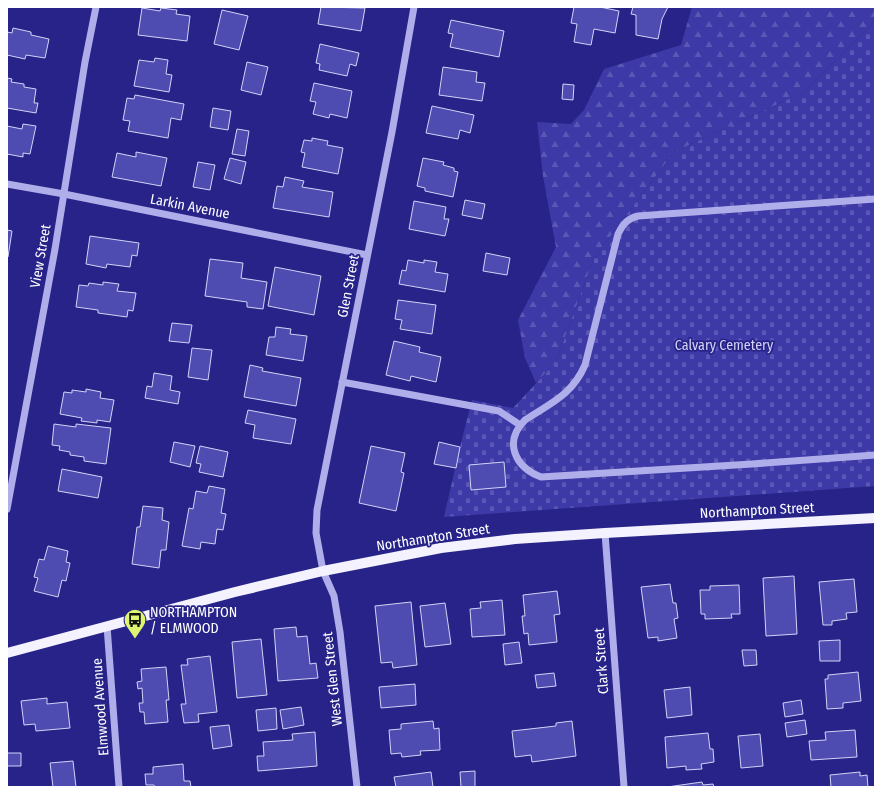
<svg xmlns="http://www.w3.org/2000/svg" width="882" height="794" viewBox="0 0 882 794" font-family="'Fira Sans Condensed',sans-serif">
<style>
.forest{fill:url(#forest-firs)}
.cemetery{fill:url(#cemetery-stones)}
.building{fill:#4e4bb1;stroke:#d3d3f7}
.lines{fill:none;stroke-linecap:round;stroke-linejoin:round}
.minor{stroke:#b0aeea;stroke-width:7}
.major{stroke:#f3f2fe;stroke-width:10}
.labels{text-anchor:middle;stroke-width:3.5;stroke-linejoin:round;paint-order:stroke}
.street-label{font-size:14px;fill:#fff;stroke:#272389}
.park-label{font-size:14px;fill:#d3d3f7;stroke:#272389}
.poi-label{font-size:14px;fill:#fff;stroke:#272389;text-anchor:start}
</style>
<defs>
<pattern id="forest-firs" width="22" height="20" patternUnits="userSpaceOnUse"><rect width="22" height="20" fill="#3d3aa7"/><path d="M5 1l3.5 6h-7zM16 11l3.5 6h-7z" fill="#5a58b4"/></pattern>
<pattern id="cemetery-stones" width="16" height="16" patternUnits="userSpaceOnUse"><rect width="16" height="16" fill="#3d3aa7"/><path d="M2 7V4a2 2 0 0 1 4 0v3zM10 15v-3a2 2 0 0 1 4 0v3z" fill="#5a58b4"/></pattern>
</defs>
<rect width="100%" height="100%" fill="#272389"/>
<path class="forest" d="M692,7h183v11l-3,6 -68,68 -130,60 -80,106 -38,104 -20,21 -11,-25 -7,-38 38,-73 -13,-71 -6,-54 34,2 13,-14 20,-41 77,-24z"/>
<path class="cemetery" d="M875,18v468l-431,31 16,-70 12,-47 41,8 43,-46 38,-104 80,-106 130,-60 68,-68z"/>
<path class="building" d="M321,7l44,1 -4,23 -43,-7z
M574,7h26l19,4 -4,22 -21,-4 -3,16 -17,-3 3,-18 -6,-1z
M633,7h35l-6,12 -4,20 -22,-4v-20l-5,-1z
M142,8l18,3 1,-3 16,2 -1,4 14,2 -3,25 -49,-6z
M222,10l26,6 -9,34 -25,-6z
M451,20l53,11 -5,26 -49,-10 3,-13 -5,-1z
M13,28l18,4v3l18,4 -4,19 -19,-3 -1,4 -18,-4v-23l5,1z
M320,44l39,9 -3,13 -6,-2 -3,12 -28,-6 1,-6 -4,-1z
M155,58l13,2 -2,14 6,1 -3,17 -35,-6 5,-26 15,2z
M247,62l21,5 -7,28 -20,-5z
M443,67l34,5 -1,10 9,1 -3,18 -43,-6z
M7,78l5,1 -1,3 13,2v3l12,2 -2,14h4l-2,10 -29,-5z
M314,83l38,8 -5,27 -17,-4 -1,4 -16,-4 3,-12 -6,-1z
M563,84l11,1 -1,15 -11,-1z
M135,95l49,9 -3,16 -10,-2 -3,20 -40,-7 2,-10 -7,-1 4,-22 7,1z
M432,106l42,9 -4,18 -10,-3 -2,9 -32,-6z
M213,108l18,3 -3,19 -18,-3z
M23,124l13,2 -6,28 -7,-1v4l-16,-3v-28l15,3z
M237,129l12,2 -4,25 -13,-2z
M312,138l16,3 -1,4 16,3 -5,26 -36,-7 3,-14 -4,-1 3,-12 8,1z
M136,152l31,6 -6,28 -49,-9 5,-24 19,4z
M230,158l16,4 -5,22 -17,-5z
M423,158l21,4 -1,3 11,3v3l4,1 -5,25 -28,-6v-3l-8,-2z
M198,162l17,3 -5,25 -17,-3z
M285,177l19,4 -2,6 31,5 -4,25 -56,-9 4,-22 6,1z
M465,200l20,4 -3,15 -20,-4z
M414,201l32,6 -2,12h5l-4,17 -36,-7z
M7,230l5,1 -4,26 -1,-1z
M90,236l49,7 -2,13 -5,-1 -2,12 -23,-3 -1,4 -20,-4z
M486,253l24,5 -3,17 -24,-4z
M210,259l33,4 -2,15 26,4 -4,27 -16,-2v-5l-42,-6z
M408,260l16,3v-3l13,2 -2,10 13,2 -3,18 -46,-8 3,-14 4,1z
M275,267l46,9 -7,39 -46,-9z
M103,282l16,2 -2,7 19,2 -3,18 -5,-1 -1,7 -29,-4v-3l-22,-3 3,-22 9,1 1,-3 14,2z
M398,300l38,5 -4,29 -32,-5 2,-9 -7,-1z
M172,323l20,2 -3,18 -20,-2z
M276,327l15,2 -1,5 17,2 -4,25 -37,-6 3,-18h6z
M394,341l26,6 -1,5 22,5 -5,25 -25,-6 -1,5 -24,-6z
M192,348l20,2 -4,30 -20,-3z
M250,365l13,3 -1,3 39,7 -5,28 -52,-9z
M154,373l18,3 -2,14 10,2 -2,12 -33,-6 2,-12 5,1z
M86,389l15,3 -1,6 14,2 -4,22 -13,-2v3l-16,-2 1,-3 -22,-4 4,-22 8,1v-3l14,2z
M248,410l48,9 -5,25 -38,-6 2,-13 -10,-2z
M54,424l22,3v-3l35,4 -5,36 -22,-3v-4l-14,-2v-3l-11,-2 1,-4 -8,-1z
M174,442l21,4 -5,21 -20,-5z
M439,442l21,5 -4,21 -22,-4z
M200,446l28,6 -5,25 -24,-5 2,-8 -5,-1z
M371,446l34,7 -4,19 3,1 -8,38 -37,-8z
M504,462l2,25 -35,3 -2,-25z
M62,469l40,8 -4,21 -40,-7z
M209,486l16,3 -4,24 5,1 -3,16 -6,-1 -2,15 -14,-2 -1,7 -18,-3 7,-38 4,1 3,-18 11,2z
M143,506l20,2 -1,12 7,2 -3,28h-5l-2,18 -27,-4 5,-37h3z
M48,546l20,5 -2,11 4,1 -4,18 -4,-1 -4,17 -24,-6 4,-13 -4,-1 5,-18 5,1z
M794,576l3,58 -31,2 -3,-58z
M854,579l3,33 -11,1 1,6 -15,2v4h-9l-4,-43z
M670,584l3,19h3l2,15 -4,1 3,19 -19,3v-4l-10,1 -7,-51z
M739,585l1,29h-9l1,4 -27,1v-5h-4l-1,-24h10v-4z
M557,591l3,23 -6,1 3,27 -28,3 -1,-12 -4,1 -2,-18h3l-2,-21z
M502,600l3,35 -33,2 -2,-28 11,-1 -1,-6z
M411,602l6,63 -24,3 -1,-6 -11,1 -6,-57z
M445,603l6,41 -26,3 -5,-41z
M296,627l1,10 10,-1 3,28 6,-1 2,15 -40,3 -4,-52z
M261,639l6,56 -30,3 -5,-56z
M840,640v21h-20l-1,-20z
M519,642l3,21 -17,2 -2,-21z
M742,650h14l1,15 -13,1z
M210,656l7,56 -19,2 1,8 -15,1 -3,-19h5l-5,-39h7l-1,-6z
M166,667l3,33h-3l2,22 -23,2 -1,-12h-4l-1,-9h4l-1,-15 -4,1 -1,-7 5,-1 -1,-12z
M858,672l3,29 -18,2v5l-16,1 -2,-30h3v-4z
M554,673l2,13 -19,2 -2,-13z
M415,684l1,21 -35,3 -2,-21z
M690,687l2,28 -25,3 -3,-28z
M47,698v6l20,-2 3,26 -34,3 -1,-7 -11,1 -3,-24z
M801,700l2,14 -18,3 -2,-14z
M301,707l3,18 -21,4 -3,-19z
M276,708l1,21 -19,2 -2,-21z
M805,720l2,14 -20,3 -2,-14z
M433,721l1,8 5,-1 1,22 -20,1 1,4 -19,2 -1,-4 -10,1 -2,-24 12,-1v-5z
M572,721l4,35 -44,6 -1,-7 -16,2 -3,-26 44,-5v-3z
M229,725l3,21 -19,3 -3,-22z
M855,730l2,27 -46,3 -2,-19 17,-1 -1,-8z
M315,732l2,34 -59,5 -1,-15h7l-1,-14 30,-2 -1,-6z
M708,733l2,16h3l1,13 -13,2 1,5 -16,1v-4l-19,2 -2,-31z
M760,734l3,32 -22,2 -3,-32z
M7,753h14v13h-14z
M73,761l3,26h-23l-3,-24z
M183,764l1,17h6l1,6h-36l-1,-2h-8l-1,-11h8v-7z
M475,771v16h-14l-1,-15z
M431,772l2,15h-37l-2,-10z
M860,772v4l7,-1 1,12h-37l-1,-12z
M702,782l1,3 10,-1 1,3h-47z"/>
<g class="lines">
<path class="minor" d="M7,184l57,10 303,61
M875,199l-237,17c-11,3 -15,8 -20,18l-33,131c-13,30 -34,38 -60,55 -22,22 -10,47 16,57l211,-13 123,-9
M342,382l157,29 21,14
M7,509l48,-260 30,-187 11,-55
M605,533l19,254
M107,626l12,161
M357,787l-17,-155 -6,-36 -11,-25 -7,-38 1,-23 75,-378 22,-125"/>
<path class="major" d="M7,653l228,-61 88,-21 118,-23 74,-9 90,-6 270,-15"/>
</g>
<defs>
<g id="bus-pin" transform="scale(1.15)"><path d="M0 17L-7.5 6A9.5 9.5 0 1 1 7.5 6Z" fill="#ddf571" stroke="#272389"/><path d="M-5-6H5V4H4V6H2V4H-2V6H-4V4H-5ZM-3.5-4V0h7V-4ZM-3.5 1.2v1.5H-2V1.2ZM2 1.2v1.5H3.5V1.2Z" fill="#111"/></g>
</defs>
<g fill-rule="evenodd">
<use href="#bus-pin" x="135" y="620"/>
</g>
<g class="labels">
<g class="street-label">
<text transform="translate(190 206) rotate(11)" y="5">Larkin Avenue</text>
<text transform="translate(40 256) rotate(-80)" y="5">View Street</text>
<text transform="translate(348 286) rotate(-79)" y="5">Glen Street</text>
<text transform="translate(757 510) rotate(-3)" y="5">Northampton Street</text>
<text transform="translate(433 537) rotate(-9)" y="5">Northampton Street</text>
<text transform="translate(601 661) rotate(-94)" y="5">Clark Street</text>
<text transform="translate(332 679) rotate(-96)" y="5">West Glen Street</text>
<text transform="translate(100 707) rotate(-94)" y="5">Elmwood Avenue</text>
</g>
<g class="park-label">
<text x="724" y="350">Calvary Cemetery</text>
</g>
<g class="poi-label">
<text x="150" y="617">NORTHAMPTON<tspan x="150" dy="16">/ ELMWOOD</tspan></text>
</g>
</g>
<rect width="882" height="794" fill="none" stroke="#ffffff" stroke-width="16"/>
</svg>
